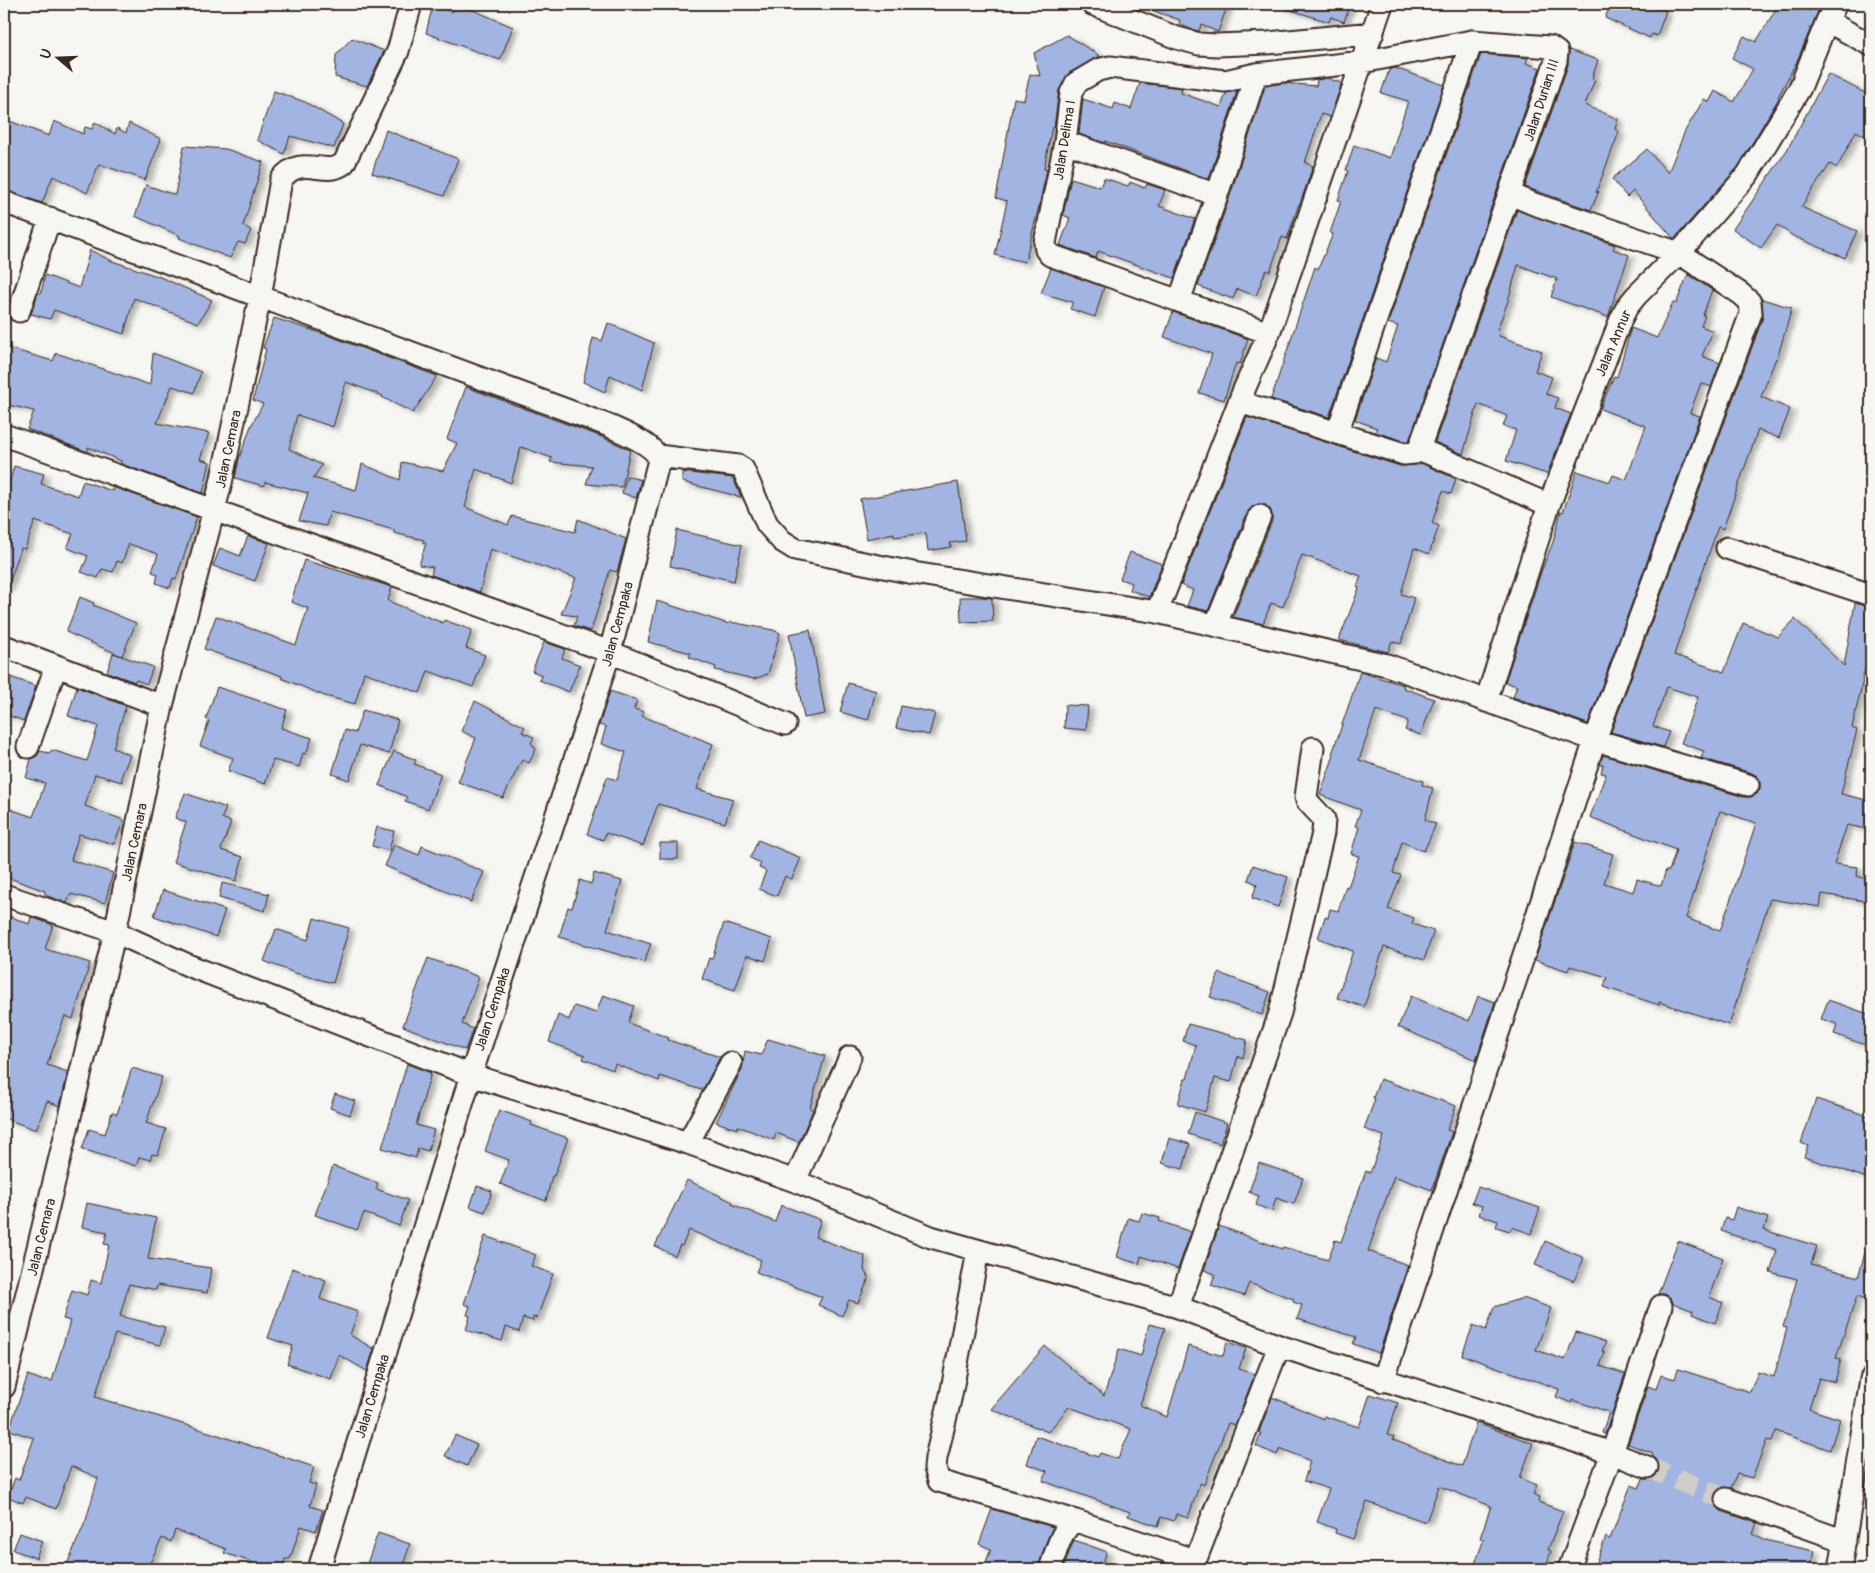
<svg xmlns="http://www.w3.org/2000/svg" width="1875" height="1573" viewBox="0 0 1875 1573" font-family="Pangolin,sans-serif">
<style>
.building{fill:#a1b4e2;stroke:#3b2a1e;fill-rule:evenodd;filter:url(#shadow)}
.lines{fill:none;stroke-linecap:round;stroke-linejoin:round}
.minor-tunnel{stroke:#d1cdc8;stroke-width:21;stroke-dasharray:21 11;stroke-linecap:butt}
.minor-casing{stroke:#3b2a1e;stroke-width:25}
.minor{stroke:#f6f6f2;stroke-width:21}
.labels{text-anchor:middle;stroke-width:5;stroke-linejoin:round;paint-order:stroke}
.street-label{font-size:14px;fill:#3b2a1e;stroke:#f6f6f2}
</style>
<defs>
<filter id="shadow"><feDropShadow dx="5.5" dy="3" stdDeviation="2.5" flood-color="#0004"/></filter>
</defs>
<rect width="100%" height="100%" fill="#f6f6f2"/>
<filter id="ink" filterUnits="userSpaceOnUse"><feTurbulence type="fractalNoise" baseFrequency=".02" numOctaves="2"/><feDisplacementMap in="SourceGraphic" scale="10" xChannelSelector="R" yChannelSelector="G"/><feConvolveMatrix kernelMatrix="1 2 1 2 8 2 1 2 1" color-interpolation-filters="sRGB"/></filter>
<g filter="url(#ink)">
<path class="building" d="M433,4l19,8 4,-8h3l54,23 -13,33 -74,-27z
M1140,4h88l-10,28 -17,-7 -2,6 -9,-2 -11,-5 1,-4 -40,-14z
M1281,4h69l-6,18 -13,-5 -2,5 -48,-15z
M1611,4h48l-2,4 9,3 -9,25 -5,-2 -2,4 -45,-20z
M1779,4h31l9,5 -22,52 -19,36 1,1 -41,69 -63,71h-2l-40,-47 -6,6 -15,-18 35,-30 21,24 17,-42 19,-32 5,3 6,-11 19,11 19,-33 -21,-11 12,-22 12,6z
M1067,35l33,21 -31,17 -10,17 -5,38 -2,-1 -8,42 3,1 -8,36 -14,56 -30,-7 12,-54 -11,-3 18,-100 10,2 6,-26 10,2 -6,-23z
M352,38l32,13 -17,35 -32,-9 1,-22z
M1569,50l29,10 -6,19 3,1 -10,25 33,14 -3,10 4,3 -23,61 3,-2 -8,19 -66,-23 43,-122z
M1481,54l47,4 -2,5 14,5 -131,373h-4l-30,-9 2,-4 -22,-8 21,-62 10,4 12,-36 -10,-3z
M1395,68l49,17 -115,332 -58,-18 44,-132 3,2 15,-35 -3,-1 11,-32 -3,-1 10,-29 -2,-1 8,-25 36,13 18,-57 -27,-8 8,-23z
M1828,74l43,22v43l-15,-8 -19,37 -7,-4 -29,43 56,24 -12,27 -52,-22 -16,-11 -16,23 -28,-19 54,-79z
M1327,78l14,5 -1,6 -10,28 -9,-3 -16,49 8,3 -13,38h-1l-12,35 -5,-2 -12,35 -4,-2 -10,26 -19,-7 -4,10 -35,-13 31,-87 36,-113 19,-3 32,3 1,-6z
M1140,83l42,5 -1,5 40,14 5,-14 11,-2 -28,88 -104,-38v2l-26,-9 4,-35 30,10 2,-6 16,6z
M274,91l31,11 38,22 -9,24 -44,-12 -6,18 -27,-14z
M4,119l45,17 5,-15 29,13 2,-7 7,2 3,-7 20,12 2,-6 9,5 3,-10 32,16 -16,41 -46,-16 -12,29 -34,-17 -11,27 -38,-13z
M386,130l72,29 -14,37 -72,-23z
M184,146l42,3 37,13 -20,64 8,4 -6,14 -7,-2 -8,16 -51,-20 1,-2 -45,-20 11,-31 29,10z
M1071,178l29,9 4,-9 24,8 2,-4 15,6 2,-4 18,6 -6,16 36,13 -21,59 -76,-27 -2,7 -36,-13 10,-27 -7,-3z
M1517,210l98,35 -2,4 16,6 -21,62 -57,-20 6,-18 -39,-14 -10,36 -11,29 3,1 -1,5 43,15 -7,20 17,6 -6,17 12,4 -3,10 16,6 -24,60 -41,-13 10,-31 -13,-4 4,-10 -29,-12 -15,50 -28,-12z
M90,250l22,11 48,16 52,23 -14,23 -64,-25 -10,36 -70,-24 -4,9 -19,-5 7,-21h3l4,-18 34,13z
M1051,268l53,19 -9,30 -25,-8 3,-7 -32,-9z
M1688,274l24,16 -9,25 2,1 -4,10 12,5 -11,25 18,7 -9,24 -10,-4 -11,30 10,3 -112,308 -75,-27 4,-11 -12,-4 36,-110 12,-30 8,-31 2,1 14,-41 33,11 3,-7 13,5 20,-54 -46,-17 14,-33 3,1 14,-49 26,10 16,-36 3,2z
M1762,299l30,9 -15,51 -1,-1 -15,39 29,12 -11,29 -21,-8 -35,99 -5,-2 -44,128 50,17 19,-49 35,14 17,-18 49,47 11,-63 16,4v38l-9,35h1l-11,48 5,2 -16,64 30,7v29l-24,-5 -13,39 24,3 -1,9 14,4v22l-49,-8 -2,13 -50,-8 -41,126 -70,-23v3l-55,-18 3,-10 -37,-11 -2,5 -33,-11 40,-118 38,12 -9,29 29,9 4,-13 24,7 5,-16 3,1 7,-21 -86,-33 16,-43 -5,-1 2,-8h-3l3,-10 141,42h7l6,-3 3,-5v-7l-3,-6 -5,-3 -51,-15 3,-7 -23,-8 17,-46 -31,-10 -14,39 16,6 -6,15 -52,-15 152,-415zM1720,811l36,12 -36,108 -34,-13z
M1173,312l75,27 -8,25 -4,-1 -12,37 -25,-7 13,-39 -48,-17z
M274,318l53,17 110,41 -24,37 -31,-16 1,-1 -37,-14 -13,45 -36,-12 -8,34 33,16 -9,13 43,12 6,-26 38,16 2,-18 41,9 14,-28 -10,-4 19,-52 136,50 28,13 -8,37 -36,-3 6,-18 -42,-4 2,-4 -31,-11 -10,36 -35,-14 -11,38 43,18 4,-9 63,16 3,-13 48,20 -9,33 -7,-2 -19,61 -17,-5 3,-10 -16,-2 15,-36 -86,-29 -10,43 -49,-17 2,-8 -14,-2 7,-22h-3l1,-3 -30,-7v-3l-64,-18 -4,14 -27,-5 9,-28 -43,-11 -1,4 -29,-8 4,-19 12,-33 12,-22 -10,-4 13,-51 -3,-1z
M608,323l46,20 -12,47 -32,-15 -5,17 -22,-10 10,-44 9,3z
M4,347l49,14 3,-8 94,32 3,-32 48,19 -7,21 -22,-7 -15,37 52,10 -9,26 10,3 -7,31 -82,-29v-3l-33,-14v5l-61,-23 7,-18 -30,-7z
M1247,417l153,49 16,-1 5,-2 35,16 -5,15 -8,-3 -11,32 7,3 -10,28 -15,-6 -13,46 13,4 -13,46 -9,-3 -4,11 -49,-12 20,-52 -2,-1 4,-11 -59,-21 -19,52 -12,-4 -8,21 -30,-7 39,-96v-6l-2,-6 -6,-5h-5l-6,2 -5,5 -40,100 -21,-5 6,-16 -12,-5z
M14,466l30,8 -3,10 37,12 5,-15 29,10 1,-4 84,30 -21,62 -3,-1 -3,10 -14,-5 2,-9 -6,-2 6,-18 -29,-10 -7,19 -5,-2 -4,11 -11,-3 -4,9 -17,-6 7,-16 -21,-8 6,-14 -38,-13 -10,28 -4,-1 -14,42 -3,-1v-103l4,1z
M682,472l51,6 8,19 -59,-15z
M627,476l14,4 -5,18 -14,-5z
M958,482l8,59 -16,2 1,4 -23,4 -2,-18 -32,4v-4l-27,6 -7,-40z
M677,530l65,15 -8,36 -64,-15z
M248,536l21,7 -14,38 -42,-15 7,-18 20,8z
M1130,552l32,12 -13,33 -19,-7 2,-7 -12,-4z
M304,560l88,27 -4,14 55,22 1,-3 28,10 -6,18 19,7 -12,32 -45,-16 -8,22 -56,-21 -9,32 -30,-8 -44,-18 1,-2 -78,-27 12,-33 80,29 12,-37 -17,-6z
M80,597l14,6 -1,2 43,18 -14,33 -56,-24z
M960,597h21l11,1 1,23 -32,1z
M657,601l72,23 1,-2 43,8 7,3 -12,41 -14,5 -39,-9 1,-3 -27,-10 2,-4 -43,-11z
M810,630l15,84 -21,4 -15,-84z
M544,642l21,7 -3,9 18,7 -11,27 -30,-12 3,-5 -10,-4z
M113,653l40,14 -6,17 -11,-4 -1,2 -28,-10z
M1360,672l44,13 -1,3 31,11 -13,36 -16,-5 3,-9 -32,-11 -17,50 64,21 -1,4 11,3 -8,32 11,4 -12,27 -22,-9 -9,31 8,2 -13,34 26,9 -2,6 22,7 -10,29 -40,-13 -20,60 -27,-9 16,-47 -35,-13 7,-21 3,1 2,-9 8,2 8,-25 2,1 11,-31 -8,-2 8,-27 -4,-1 6,-16 -41,-15 14,-40 -2,-1z
M4,675l32,11 -12,35 -20,-7z
M848,683l28,8 -8,29 -28,-8z
M77,687l49,19 -13,42 17,7 -8,20v7l-27,-8 -10,32 39,14 -10,24 -35,-10 -8,26 42,13 -8,30 -34,-9 -4,9 -22,-8v-4l-41,-15v-69l29,10 12,-34 -19,-5 5,-19 6,-3 3,-5 9,2 3,-3 35,11 11,-35 -30,-10z
M217,687l70,23 -6,18 31,10 -6,16 -3,-1 -4,14 -26,-7 -8,24 -37,-13 5,-13 -33,-12 9,-25 -3,-2z
M610,691l27,9 -3,9 10,3 -2,4 71,28 -16,45 36,10 -8,24 -67,-19 -15,42 -37,-13 -3,7 -16,-6 20,-57 10,3 9,-28 -25,-8 5,-17 -7,-2z
M475,701l50,26 -3,5 12,5 -3,6 5,6 -7,14 -7,-3 -19,38 -45,-16 18,-44 -15,-7z
M1065,705l23,1 -2,24 -22,-2z
M901,706l34,7 -6,22 -33,-7z
M363,710l35,10 -9,34 -29,-9 -11,35 -17,-6 13,-44 10,3z
M394,751l22,9 -2,4 27,10 -13,35 -23,-8 2,-4 -28,-12z
M185,793l41,15 -4,10 9,4 -10,28 22,7 -7,24 -63,-19 13,-40 -11,-4z
M377,827l17,4 -5,20 -17,-5z
M758,840l43,18 -9,21 -7,-3 -8,20 -18,-7 7,-18 -7,-3 2,-5 -11,-5z
M660,843h18v16h-18z
M394,845l25,10 3,-9 62,26 -13,30 -86,-36z
M1253,865l35,12 -10,30 -26,-9 5,-14 -9,-4z
M594,873l28,8 -15,49 44,14 -7,18 -85,-25 9,-30 4,1 8,-28 11,4z
M222,883l47,11 -4,17 -46,-13z
M163,890l62,20 -9,27 -62,-21z
M4,914l25,10 2,-7 22,8 -8,24 45,14 -17,56 -8,-3 -18,49 21,7 -8,34 -13,-5 -11,29 -32,-12z
M314,918l35,10 -16,55 -38,-10 -31,-12 12,-32 32,11z
M724,923l48,16 -7,22 -18,-6 -12,35 -33,-11 7,-21 3,1z
M428,958l51,19 -17,47 11,5 -8,21 -62,-24z
M1219,973l51,19 -8,23 -52,-18z
M603,995l31,11 -6,17 41,15 -1,2 52,17 -16,31 -2,-1 -1,3 -41,-14 -1,5 -44,-17 -2,6 -30,-11 2,-4 -36,-13 9,-27 11,5 5,-14 22,7z
M1411,996l58,25 9,-25 17,6 -19,58 -78,-33z
M1828,1000l43,15v32l-37,-13 3,-10 -16,-5z
M1188,1024l59,16 -4,18 -5,-2 -7,26 -16,-4 -10,34 -27,-8 7,-25h2l9,-34 -13,-4z
M768,1039l57,17 -15,52 3,2 -14,32 -23,-9 -2,7 -36,-14 -1,3 -21,-7 26,-53 3,-18 16,4z
M407,1064l24,9 -15,52 18,5 -6,21 -10,-3 -2,10 -34,-10z
M132,1068l30,9 -16,46 20,6 -8,26 -6,-1 -2,6 -11,-3 -3,9 -54,-17 7,-20 16,5 7,-22 5,2z
M1380,1079l76,27 -9,24 5,2 -20,58 -38,-14 -26,75 40,14 -29,88 -26,-9 3,-7 -59,-18 5,-14 -9,-3 1,-3 -45,-16 -5,13 -33,-11 4,-11 -11,-4 15,-44 63,23 1,-2 45,13 7,-20 6,2 25,-71 4,2 14,-37 -20,-7 11,-30 -2,-1z
M335,1094l20,7 -5,14 -20,-7z
M1816,1099l55,18v49l-4,12 -63,-21 4,-11 -7,-3z
M499,1110l33,12 -1,3 37,13 -14,38h-2l-6,25 -46,-17 9,-24 -24,-9z
M1195,1112l32,11 -7,21 -32,-10z
M1169,1138l21,6 -7,25 -21,-6z
M1259,1163l44,15 -9,26 -18,-6 -4,13 -16,-6 3,-9 -10,-4z
M333,1166l45,17 -2,6 32,11 -9,26 -35,-13 -7,17 -42,-15z
M687,1180l46,22 -1,2 43,18 6,-17 40,15 -6,17 50,19 -1,14 5,8 -11,25 -9,-3 -7,16 -24,-11 4,-8 -66,-25 5,-12 -72,-30 -7,16 -2,-1 -5,11 -20,-10z
M477,1186l15,5 -7,21 -15,-5z
M1478,1187l62,21 -9,26 -19,-7 -2,4 -14,-4 2,-6 -19,-6 3,-9 -10,-3z
M87,1203l69,15 -8,41 63,9 -4,25 -50,-8 -1,5 -27,-6 -9,32 45,11 -5,18 -45,-11 -20,63 117,36 102,34 -5,16 7,2 -6,21 13,4 -7,21 -15,-5 -11,33h-5l-3,10h-32l2,-7 -28,-9 2,-4 -51,-19 -4,12 -9,-4 -15,31h-82l21,-49 12,-42 -27,-12 -15,43 -30,-12 -3,6 -15,-6 7,-19 4,2 15,-42 -25,-8 19,-55 16,6 1,-2 7,2 18,-60 -7,-2 9,-29 15,5 4,-15 10,3 8,-38 -5,-1 3,-12 -25,-5z
M1736,1207l32,11 -4,12 53,16 -6,18 47,13 9,-31 4,1v38l-4,14 -10,-3 -21,62 5,1 -6,23 -16,-4 -10,31 31,10 -10,31 -54,-19 -4,11 -5,-2 -15,38 -15,-4 -6,14 -8,-1 -5,3 -4,5v7l3,5 4,4 36,12 -4,11 16,7 45,10 -4,18h-217l13,-32 4,2 21,-54 8,3 4,-9h6l5,-2 5,-6v-6l-2,-5 -5,-4 1,-3 -25,-9 20,-58 8,3 5,-14 14,4 3,-10 72,23 8,-20 16,5 13,-49 -4,-1 14,-48 -27,-7 7,-22 -56,-19 4,-13 7,2z
M1142,1213l18,5 -1,3 32,11 -13,37 -37,-13 -2,8 -22,-7 11,-39 11,3z
M485,1236l51,19 -5,11 22,8 -16,44 -4,-1v4l-10,-3 -4,14 -13,-5 -4,14 -36,-11 4,-14 -3,-1 3,-9 -6,-2 11,-33 -2,-1z
M1545,1241l39,17 -10,23 -39,-16z
M1678,1241l45,17 -14,39 14,6 -8,20 -23,-9 1,-3 -20,-8 -2,-5 -6,-4h-7z
M292,1268l34,12 -6,19 38,13 -8,23 24,14 -7,22 -28,-16 -8,24 -44,-15 6,-18 -25,-8z
M1523,1298l28,10 -15,42 29,10 11,-28 30,10 -4,9 3,1 -5,14 25,8 -20,60 -3,-1 7,-21 -37,-12v3l-16,-6 3,-8 -97,-34 11,-30 13,5 8,-23z
M1149,1324l16,4 -25,77 27,12 21,-71 35,10 4,-14 19,6 -7,21 16,5 -20,51 -7,-2 -24,62 -4,-2 -12,35 -12,-4 -2,7 -13,-4 -3,9 -30,-10 2,-4 -87,-31 4,-10 -20,-7 9,-28 62,21 2,-4 18,6 13,-30 -62,-22 -21,25 -57,-23 54,-63 59,50 15,-47 22,7z
M1370,1394l28,9 -11,32 7,2 -1,3 69,26 14,-43 57,20 -13,35 17,7 -4,9 7,3 -2,5 25,9 -15,39 3,1 -6,18h-72l11,-30 -4,-1 11,-32 -52,-20 -13,36 -59,-20 -14,37 -18,-6 1,-4 -19,-7 12,-33 -25,-8 6,-20 -30,-13 -3,7 -21,-9 5,-13 -2,-1 13,-35 52,22v-3l35,11z
M455,1435l22,10 -10,21 -22,-10z
M992,1509l61,18 -8,18 -7,24h-55l8,-20 -12,-5z
M20,1533l22,8 -6,17 -23,-8z
M378,1533l32,11 -8,25h-37z
M1074,1540l33,12 -7,17h-37z"/>
<g class="lines">
<path class="minor-tunnel" d="M1647,1467l79,32"/>
<g class="minor-casing">
<path id="minor" d="M1092,4l85,34 22,6 18,1 51,-2 105,-10
M1827,21l44,24
M1065,142l152,53
M4,202l603,223c13,6 49,20 52,35l-49,192 -139,423 -152,494
M1179,301l38,-106 39,-121
M19,311l31,-93
M1269,333l-219,-78 -4,-5 -1,-7 20,-101 6,-49 5,-10 22,-13 12,-3 115,14 31,-7 106,-12 110,-21 78,6 7,5 -1,9 -137,388 -4,4 -11,1 -158,-50 -3,-12 26,-59 93,-271 20,-58
M1337,433l135,-392
M4,435l606,217 175,72
M1419,449l130,56
M658,456l80,10 5,3 24,55 15,17 13,8 118,24 244,39 230,53 208,75 153,45
M1727,548l144,47
M1157,612l86,-220
M1216,624l44,-108
M4,646l158,60
M1486,701l63,-196 72,-186 6,-12 9,-11 43,-43 69,-79 52,-86 27,-67 9,-17
M28,747l28,-81
M4,895l111,37 75,34 281,109 217,68 107,38 136,56 247,70 101,39 333,107 35,14
M688,1143l43,-80
M795,1181l55,-124
M978,1251l-27,144 -15,63 -1,10 4,13 137,40
M1178,1307l102,-294 43,-180 1,-14 -17,-18 -1,-4 7,-49
M1383,1381l212,-641 156,-427 -1,-11 -9,-8 -62,-41 -145,-49 -24,-10
M4,1387l111,-455 47,-226 59,-223 39,-186 21,-117c20,-28 45,-1 63,-17l54,-112 13,-47
M1726,1499l119,42
M1050,1569c6,-15 10,-41 26,-48l118,39
M1192,1569l87,-223
M1569,1569l43,-116 49,-147
M1840,1569l31,-190"/>
</g>
<use href="#minor" class="minor"/>
</g>
</g>
<g class="labels">
<g class="street-label">
<text transform="translate(1541 100) rotate(-72)" y="5">Jalan Durian III</text>
<text transform="translate(1064 140) rotate(-81)" y="5">Jalan Delima I</text>
<text transform="translate(1613 343) rotate(-67)" y="5">Jalan Annur</text>
<text transform="translate(228 449) rotate(-78)" y="5">Jalan Cemara</text>
<text transform="translate(617 624) rotate(-75)" y="5">Jalan Cempaka</text>
<text transform="translate(134 842) rotate(-78)" y="5">Jalan Cemara</text>
<text transform="translate(492 1009) rotate(-72)" y="5">Jalan Cempaka</text>
<text transform="translate(41 1237) rotate(-76)" y="5">Jalan Cemara</text>
<text transform="translate(372 1396) rotate(-73)" y="5">Jalan Cempaka</text>
</g>
</g>
<rect width="1875" height="1573" fill="none" stroke="#f6f6f2" stroke-width="20"/>
<rect x="10" y="10" width="1855" height="1553" fill="none" stroke="#3b2a1e" stroke-width="2" filter="url(#ink)"/>
<g transform="translate(58 58) rotate(289)" stroke="#f6f6f2" stroke-width="4" paint-order="stroke">
<path d="M0-4L9 19L0 12L-9 19Z" fill="#3b2a1e"/>
<text y="-8" font-size="14" font-weight="bold" text-anchor="middle" fill="#3b2a1e">U</text>
</g>
</svg>
